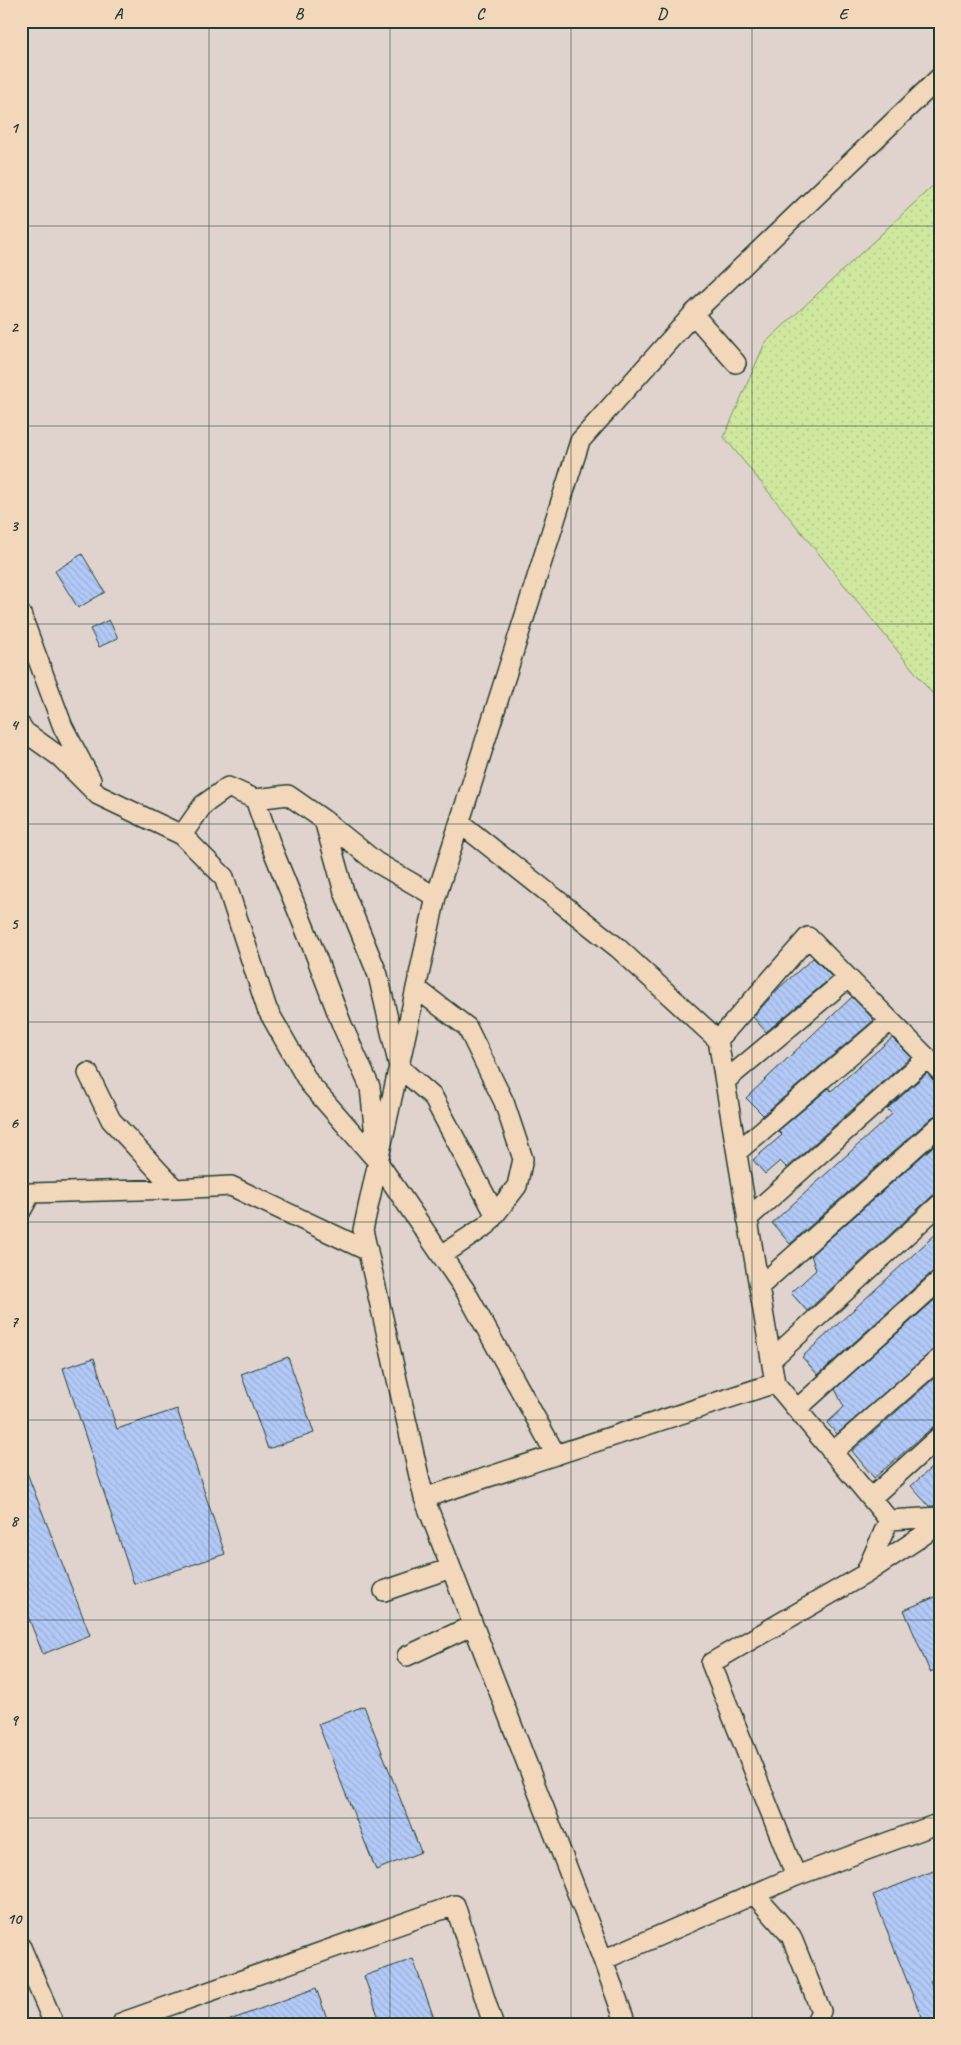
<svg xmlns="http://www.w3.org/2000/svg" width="961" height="2045" viewBox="0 0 961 2045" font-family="Caveat,sans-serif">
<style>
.grass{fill:url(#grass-dots);stroke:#779269}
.building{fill:url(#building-back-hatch);stroke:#1f3d34}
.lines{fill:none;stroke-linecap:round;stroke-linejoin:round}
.minor-casing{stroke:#1f3d34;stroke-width:22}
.minor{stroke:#f3d7ba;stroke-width:19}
.grid{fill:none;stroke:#1f3d34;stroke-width:1;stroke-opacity:0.55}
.neatline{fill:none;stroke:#1f3d34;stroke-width:2}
.grid-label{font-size:16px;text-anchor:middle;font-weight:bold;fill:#1f3d34}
</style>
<defs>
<pattern id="grass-dots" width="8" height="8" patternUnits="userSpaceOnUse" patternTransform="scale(1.25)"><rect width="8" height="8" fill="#cfe89e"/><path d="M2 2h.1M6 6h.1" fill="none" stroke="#b1c889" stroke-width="1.8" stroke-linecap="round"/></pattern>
<pattern id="building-back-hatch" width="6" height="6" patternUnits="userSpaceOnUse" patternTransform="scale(1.25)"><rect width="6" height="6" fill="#b3caf8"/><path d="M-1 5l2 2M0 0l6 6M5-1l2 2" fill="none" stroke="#9aaed5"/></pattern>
</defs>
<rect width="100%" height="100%" fill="#e0d3cd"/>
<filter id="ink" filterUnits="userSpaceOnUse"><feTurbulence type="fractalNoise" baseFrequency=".02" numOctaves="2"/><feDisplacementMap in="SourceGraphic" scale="10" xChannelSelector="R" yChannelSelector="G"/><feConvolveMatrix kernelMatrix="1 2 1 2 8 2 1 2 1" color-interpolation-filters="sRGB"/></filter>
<g filter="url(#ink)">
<path class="grass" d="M940,179v524l-216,-266 41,-94z"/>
<path class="building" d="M82,554l23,38 -27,16 -23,-37z
M109,620l9,18 -19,9 -9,-18z
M813,958l19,19 -66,55 -13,-15 27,-30z
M852,997l22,23 -111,95 -17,-17z
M892,1038l19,19 -124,111 -7,-7 -15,13 -12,-14 29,-25 -4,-4 51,-43 2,3z
M927,1073l13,15v26l-8,3 -142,127 -18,-21 120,-109 -5,-5z
M940,1140v53l-8,3 -125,115 -16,-18 25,-23 -5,-15z
M940,1230v39l-8,3 -114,103 -16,-18z
M940,1295v52l-7,3 -96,84 -10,-11 17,-16 -9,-18z
M288,1357l26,76 -46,16 -27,-75z
M94,1358l23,71 60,-20 48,145 -91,30 -71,-216z
M940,1373v48l-66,57 -22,-27z
M22,1460l68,175 -47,19 -22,-55z
M940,1460v46h-11l-18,-20z
M940,1595v73l-10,4 -26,-62z
M364,1706l57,146 -45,18 -58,-146z
M936,1870l4,9v98l-10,4 10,23v20h-16l-51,-129z
M413,1959l23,65h-55l-17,-48z
M316,1988l13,36h-104v-2z"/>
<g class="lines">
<g class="minor-casing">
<path id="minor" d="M693,314l247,-237
M21,614l42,113 28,53
M21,726l4,6 35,25 38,38 84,40 42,42 43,132 42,74 69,79 87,128 91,165
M255,799l33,-4 36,25 20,72 34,83 21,92 34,30 62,117
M324,820l52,42 60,35
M460,823l158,125 100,92
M182,835l21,-30 25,-18 27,12 17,49 42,103 28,74 28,62 6,59
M416,988l51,39 37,75 19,57 -6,27 -30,39 -45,30
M88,1073l23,47 64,69
M725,1081l123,-103
M737,1152l153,-131
M21,1211l10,-18 144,-4 56,-3 137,65
M747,1219l180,-161
M759,1287l181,-162
M771,1360l169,-156
M775,1383l-57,-343 90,-103 132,134
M797,1409l143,-129
M833,1452l107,-94
M424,1498l351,-115 114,137 -24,54
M871,1498l69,-62
M889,1520l51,-3
M384,1591l67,-23
M407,1656l66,-31
M796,1876l-85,-213 154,-89 75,-50
M755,1895l36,41 30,75 -6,13
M21,1947l33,77
M603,1960l-179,-462 -61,-268 73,-333 144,-456 113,-127 43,49
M123,2024v-2l332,-117 38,119
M626,2024l-23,-64 193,-84 144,-53"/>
</g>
<use href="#minor" class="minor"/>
</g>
</g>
<path class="grid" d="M209,21v2003M390,21v2003M571,21v2003M752,21v2003M21,226h919M21,426h919M21,624h919M21,824h919M21,1022h919M21,1222h919M21,1420h919M21,1620h919M21,1818h919"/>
<rect width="961" height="2045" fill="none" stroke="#f3d7ba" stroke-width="55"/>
<rect x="28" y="28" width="906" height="1990" class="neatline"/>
<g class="grid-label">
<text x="118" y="19">A</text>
<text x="299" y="19">B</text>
<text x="480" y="19">C</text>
<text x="662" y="19">D</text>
<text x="843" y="19">E</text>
<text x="14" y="133">1</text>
<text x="14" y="332">2</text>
<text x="14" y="531">3</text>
<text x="14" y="730">4</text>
<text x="14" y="929">5</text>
<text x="14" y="1128">6</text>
<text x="14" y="1327">7</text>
<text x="14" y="1526">8</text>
<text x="14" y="1725">9</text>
<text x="14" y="1924">10</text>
</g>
</svg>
